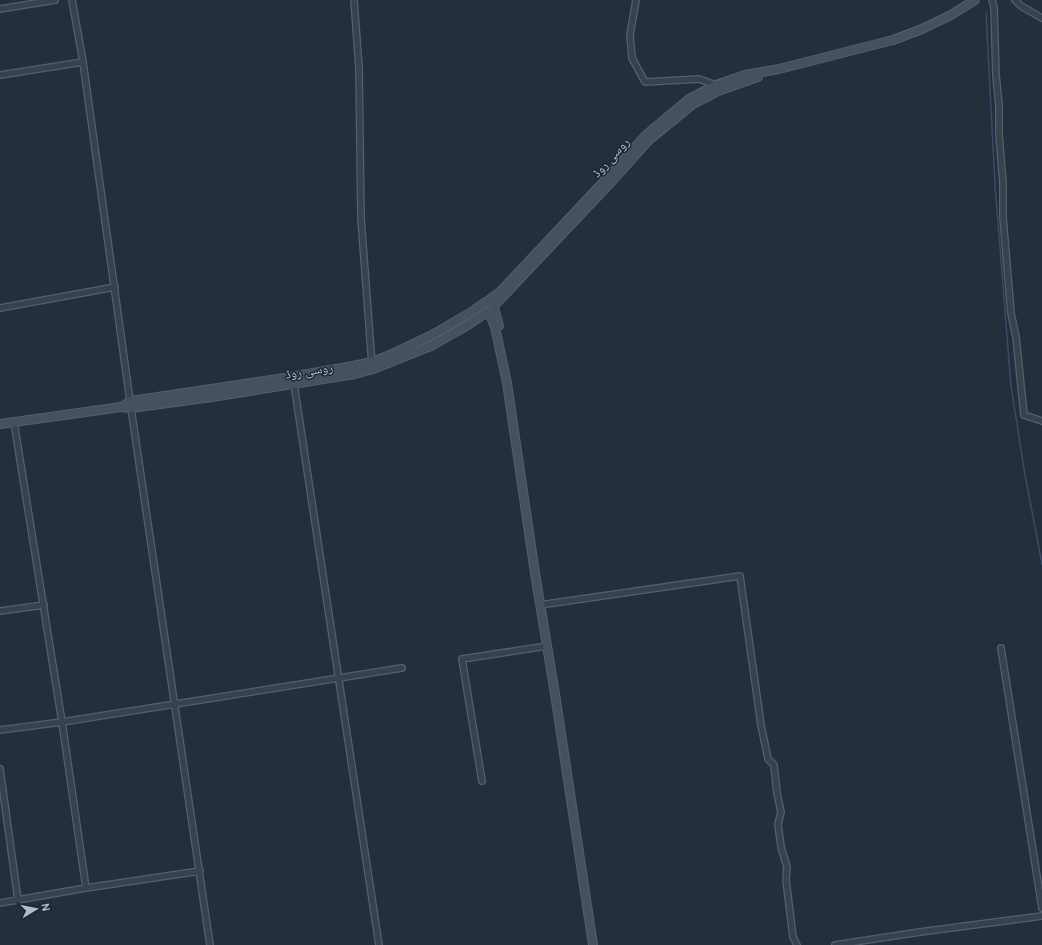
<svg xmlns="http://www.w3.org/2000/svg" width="1042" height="945" viewBox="0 0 1042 945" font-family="Overpass,'Noto Naskh Arabic',sans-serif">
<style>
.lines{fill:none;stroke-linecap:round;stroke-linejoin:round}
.stream{stroke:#394c67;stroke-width:1.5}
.street-casing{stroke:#565f6c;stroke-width:8}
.secondary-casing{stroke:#565f6c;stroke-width:10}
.street{stroke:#38414e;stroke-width:5.5}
.secondary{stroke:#465061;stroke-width:8}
.labels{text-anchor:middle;stroke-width:3;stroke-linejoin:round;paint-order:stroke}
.street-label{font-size:13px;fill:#b4bcc9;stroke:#1d2633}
</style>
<rect width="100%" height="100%" fill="#242f3e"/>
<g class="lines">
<path class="stream" d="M986,12l9,173 16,201 14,89 17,89"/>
<g class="street-casing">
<path id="street" d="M72,0l11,62 48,346 79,537
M354,0l5,68 2,150 11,147
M636,0l-6,35 2,23 13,24 54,-3 17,6
M992,0l2,7 2,68 3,31v28l4,50v33l8,96 5,24 8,78 18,6
M1015,0l6,6 21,12
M0,9l55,-9
M0,75l83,-13
M0,308l115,-21
M294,384l85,561
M14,422l48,300 24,166
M540,605l200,-29 21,149 7,34 6,6 3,28 4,19 -3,12 3,23 6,20 -1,13 7,57 4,8
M0,611l44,-6
M1001,648l41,260
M0,730l62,-8 340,-54
M0,769l18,131
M482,781l-20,-122 85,-13
M0,903l86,-15 114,-17
M835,945l85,-13 122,-16"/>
</g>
<g class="secondary-casing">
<path id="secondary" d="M486,302l14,-10 110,-117 36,-40 43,-36 27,-14 29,-10 34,-6 114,-29 29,-11 29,-14 24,-15
M494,306l120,-127 36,-40 43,-35 25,-13 40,-14
M494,308l5,18
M489,312l6,15 12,56 28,190 20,121 38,251
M121,407l10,-6 160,-24 62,-11 19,-4 18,-7 44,-21 39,-23 11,-8
M0,424l121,-17 10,1 81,-11 143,-23 18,-5 60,-24 30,-17 24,-16"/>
</g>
<use href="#street" class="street"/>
<use href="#secondary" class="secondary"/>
</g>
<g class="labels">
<g class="street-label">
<text transform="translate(610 157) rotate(-48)" y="5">روسی روڈ</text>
<text transform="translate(309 370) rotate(-9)" y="5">روسی روڈ</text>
</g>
</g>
<g transform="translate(36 909) rotate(80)" stroke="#1d2633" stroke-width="3" paint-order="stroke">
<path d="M0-3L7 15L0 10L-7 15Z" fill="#b4bcc9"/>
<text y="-6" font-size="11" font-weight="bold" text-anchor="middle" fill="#b4bcc9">N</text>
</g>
</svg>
